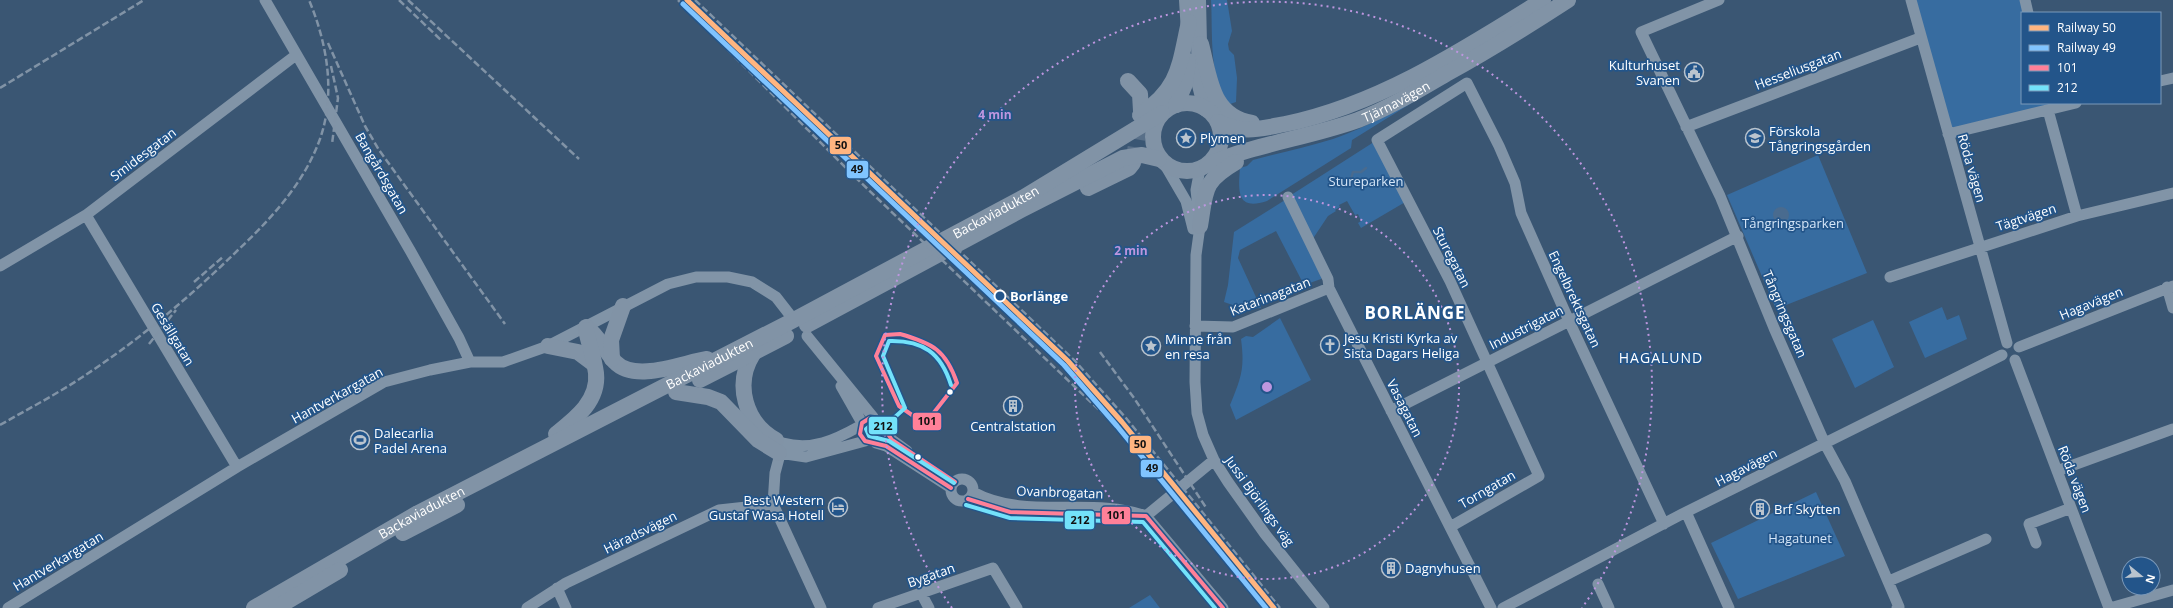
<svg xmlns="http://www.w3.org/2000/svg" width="2173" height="608" viewBox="0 0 2173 608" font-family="'Open Sans',sans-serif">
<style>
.green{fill:#376ca0}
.water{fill:#496b8f}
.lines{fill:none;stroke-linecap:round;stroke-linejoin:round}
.stream{stroke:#496b8f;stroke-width:2.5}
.highway-tunnel{stroke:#586f88;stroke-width:16;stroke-dasharray:16 8;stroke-linecap:butt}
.minor{stroke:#8194a7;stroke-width:11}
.highway{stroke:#8193a6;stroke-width:16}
.rail{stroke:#8193a6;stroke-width:2.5;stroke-dasharray:7 3;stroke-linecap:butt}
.bus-1-casing{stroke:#23558a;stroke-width:7}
.bus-2-casing{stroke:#23558a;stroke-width:7}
.bus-1{stroke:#ff8098;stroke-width:4}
.bus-2{stroke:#73e2fa;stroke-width:4}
.rail-1-casing{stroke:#23558a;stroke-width:8}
.rail-2-casing{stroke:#23558a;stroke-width:8}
.rail-1{stroke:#ffb580;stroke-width:5}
.rail-2{stroke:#80c4ff;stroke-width:5}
.ring{fill:none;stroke:#bd96df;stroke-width:2;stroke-dasharray:2 4}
.stop-dot{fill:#23558a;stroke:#fff;stroke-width:2}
.bus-dot{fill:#fff;stroke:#23558a;stroke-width:1.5}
.labels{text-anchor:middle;stroke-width:3.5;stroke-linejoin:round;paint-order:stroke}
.poi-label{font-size:13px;fill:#fff;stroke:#23558a;text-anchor:start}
.street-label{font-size:13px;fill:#fff;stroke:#23558a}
.park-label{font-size:13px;fill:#d5e6f8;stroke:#23558a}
.stop-label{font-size:13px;font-weight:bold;fill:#fff;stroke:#23558a;text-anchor:start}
.neighbourhood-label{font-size:14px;letter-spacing:1px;fill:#fff;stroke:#23558a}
.district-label{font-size:17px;font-weight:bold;letter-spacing:1px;fill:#fff;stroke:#23558a}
.centre{fill:#bd96df;stroke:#23558a;stroke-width:2}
.ring-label{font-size:12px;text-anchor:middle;font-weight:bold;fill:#bd96df;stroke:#23558a;stroke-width:3.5;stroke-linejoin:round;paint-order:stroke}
.line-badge{stroke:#23558a;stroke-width:1.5}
.pale-badge-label{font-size:11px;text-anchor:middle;font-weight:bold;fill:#111}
</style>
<rect width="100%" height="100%" fill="#3a5673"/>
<path class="green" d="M1211,0h16l5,31 -4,13 1,6 5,5 3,23 -1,24 -6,2c-22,-20 -17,-75 -19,-104z
M1911,0h114l3,13h-6v90h29l2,6 -105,25z
M1460,73l-108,67 -1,8 -84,53c-30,10 -29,-9 -27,-33l7,-2 6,-6c26,-7 54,-13 80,-21 44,-15 88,-43 127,-66z
M1377,140l30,61 -46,27 -3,-5 3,-2 -3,-7 -3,1 -8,-14 -8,4 1,2 -5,3 1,1 -8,5 -18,27 -22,-46z
M1818,155l49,118 -91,36 -49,-114z
M1285,200l39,75 -3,4 -17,6 -28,-54 -36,19 -2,8 23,50 -17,1 -20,-7 4,-17 6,-53z
M1942,307l5,13 12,-5 8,24 -42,19 -16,-36z
M1280,318l31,62 -75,40 -6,-15c11,-27 15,-36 11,-66l5,-3 7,1z
M1873,320l21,47 -39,21 -23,-49z
M1816,492l29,64 -107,43 -27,-56z
M1150,595l10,13h-31z"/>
<path class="water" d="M1177 138a10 10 0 1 1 20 0a10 10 0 1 1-20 0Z
M1773 215a8 8 0 1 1 16 0a8 8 0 1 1-16 0Z"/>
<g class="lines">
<path class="stream" d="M1349,185l4,-13h8l5,-4"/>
<path class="highway-tunnel" d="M1133,163l8,-48"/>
<path class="minor" d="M265,0l146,252 48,86 11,24
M1719,0l-78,32 79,164 54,132 51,116 20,37 54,126 -2,1
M1911,0l96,343
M2025,0l3,13
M2160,81l13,-3
M2048,110l29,106
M1686,127l234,-89
M1948,134l128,-31
M1165,165l21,36 7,28
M1200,169l-4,21 4,36 -4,29 -1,127 2,31 6,22 11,25 14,22 37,52 59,74
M1288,197l40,82 1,9 162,320
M86,215l151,252
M0,266l86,-51 210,-160
M1890,277l187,-61 96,-23
M2167,287l6,21
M1195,326l38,1 96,-39
M807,336l66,81
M2019,347l154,-61
M2015,360l94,248
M841,386l21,37
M1391,411l347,-175
M886,431l6,9 15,11
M876,443l10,3 65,42
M779,453l27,4 59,-16
M2057,471l116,-42
M951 490a11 11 0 1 1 22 0a11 11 0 1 1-22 0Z
M973,492c53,29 118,4 173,24l77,92
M968,499l42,13 18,1
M1686,512l43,96
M1146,516l68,-56
M1450,527l89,-51 -89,-195 -73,-141 90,-57 32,63 16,37 6,30 48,108 95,203
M2036,543l-7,-19 42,-16
M1889,581l97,-42
M1598,584l11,24
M557,588l9,20
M921,593l8,15
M8,608l229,-141 147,-85 46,-12 40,-8h33l45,-16 120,-62 28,-7h32l24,5 24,15 14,18
M527,608l39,-25 153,-73 54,-6
M821,608l-48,-104 2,-31 8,-30c29,8 52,-3 77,-17
M878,608l115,-40 24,40
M1503,608l183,-96 316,-157
M2110,608l63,-18"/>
<g class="highway">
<path d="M1187,0l2,32"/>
<path d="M1198,0l2,85 6,24"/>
<path d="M1201,44c9,34 10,72 51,79"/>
<path d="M1128,81l12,13 1,17"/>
<circle cx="1187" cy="137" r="34"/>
<path d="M1176,105l9,-21 3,-23"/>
<path d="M1140,115c40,-27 39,-49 49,-93"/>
<path d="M1218,122c25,12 41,7 67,2 93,-19 178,-74 258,-124"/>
<path id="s1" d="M1207,165c48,-21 101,-27 151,-45 31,-12 59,-29 88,-46 42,-23 82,-48 122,-74"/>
<path d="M1088,188l41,-20 4,-5"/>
<path d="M1200,226c6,-36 2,-44 36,-64"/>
<path d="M807,325l214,-115 102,-52 19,-3 17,4"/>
<path d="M586,327c12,8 19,24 29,35 20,21 67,1 92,-3"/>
<path d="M548,346l30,6 16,12"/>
<path d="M753,354c-19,30 -8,69 23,86"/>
<path d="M612,359l-1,-19 12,-34"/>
<path d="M700,380l86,-44"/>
<path d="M676,392l32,5 13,5 37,38 21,13"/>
<path d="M556,434c19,-15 43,-33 40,-61 -2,-15 -7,-29 -10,-43"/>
<path d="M403,533l54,-28"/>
<path id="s2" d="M254,608l164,-95 372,-191 234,-125 138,-84"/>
<path d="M276,608l64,-38"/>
</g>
<path class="rail" d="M399,0l43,41
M408,0l171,159
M678,0l176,176 265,253
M695,0l380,361 51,57 154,190
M328,43l37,83 14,24 126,174
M331,66l7,32 -6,46
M0,88l144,-88
M194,282l30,-26
M149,344l27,-34
M1100,352l34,46 73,111
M0,425c28,-16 57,-31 84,-49 55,-36 107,-80 154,-126 34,-32 66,-67 82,-111 16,-46 7,-96 -11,-139
M1155,475l23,26 88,107"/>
<g class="bus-1-casing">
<path id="bus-1" d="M900,334c32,9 46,16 57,49l-32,41 -26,-18 -23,-50 9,-21z
M951,488l-65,-42 -21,-5 -5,-7 2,-11 8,-5 8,1 14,21 63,42
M968,499l42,13 136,4 77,92"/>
</g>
<g class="bus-2-casing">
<path id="bus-2" d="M951,385c-10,-32 -28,-45 -62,-44l-6,15 22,52 -20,18 -13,-2 -6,5 3,7 20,5 65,42
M966,505l44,13 133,4 72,86"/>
</g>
<use href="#bus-1" class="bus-1"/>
<use href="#bus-2" class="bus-2"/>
<g class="rail-1-casing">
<path id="rail-1" d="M687,0l381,361 54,61 152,186"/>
</g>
<g class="rail-2-casing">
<path id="rail-2" d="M683,4l381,361 53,61 149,182"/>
</g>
<use href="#rail-1" class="rail-1"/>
<use href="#rail-2" class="rail-2"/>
</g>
<g class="ring">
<circle cx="1267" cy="387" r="192"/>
<path d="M952 608A385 385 0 1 1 1582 608"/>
</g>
<defs>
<g id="civic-ring" transform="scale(1)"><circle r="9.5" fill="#23558a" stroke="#bac4ce" stroke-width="1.5"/><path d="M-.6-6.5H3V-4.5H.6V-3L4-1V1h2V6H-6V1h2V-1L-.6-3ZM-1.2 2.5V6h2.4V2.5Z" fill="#bac4ce"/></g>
<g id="sight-ring" transform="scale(1)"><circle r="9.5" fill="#23558a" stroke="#bac4ce" stroke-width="1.5"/><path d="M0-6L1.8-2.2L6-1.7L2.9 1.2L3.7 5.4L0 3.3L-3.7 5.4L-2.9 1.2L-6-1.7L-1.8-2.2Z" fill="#bac4ce"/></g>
<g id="school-ring" transform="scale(1)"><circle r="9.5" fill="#23558a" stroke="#bac4ce" stroke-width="1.5"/><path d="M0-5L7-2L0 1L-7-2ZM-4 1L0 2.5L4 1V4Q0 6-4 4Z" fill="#bac4ce"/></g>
<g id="church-ring" transform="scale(1)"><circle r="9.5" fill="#23558a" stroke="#bac4ce" stroke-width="1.5"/><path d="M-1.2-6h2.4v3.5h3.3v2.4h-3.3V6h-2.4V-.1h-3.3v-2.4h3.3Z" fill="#bac4ce"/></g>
<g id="building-ring" transform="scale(1)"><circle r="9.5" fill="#23558a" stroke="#bac4ce" stroke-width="1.5"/><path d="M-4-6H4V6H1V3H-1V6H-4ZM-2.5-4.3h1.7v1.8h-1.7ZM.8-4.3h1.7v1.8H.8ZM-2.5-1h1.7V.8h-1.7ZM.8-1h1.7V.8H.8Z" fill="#bac4ce"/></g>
<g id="stadium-ring" transform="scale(1)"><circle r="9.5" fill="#23558a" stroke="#bac4ce" stroke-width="1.5"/><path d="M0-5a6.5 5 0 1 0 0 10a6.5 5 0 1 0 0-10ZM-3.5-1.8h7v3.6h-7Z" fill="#bac4ce"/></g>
<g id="hotel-ring" transform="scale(1)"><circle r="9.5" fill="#23558a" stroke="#bac4ce" stroke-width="1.5"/><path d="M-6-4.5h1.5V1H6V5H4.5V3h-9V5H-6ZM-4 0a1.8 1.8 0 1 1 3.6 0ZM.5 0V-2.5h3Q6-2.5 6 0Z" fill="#bac4ce"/></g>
</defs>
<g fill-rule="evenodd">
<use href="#civic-ring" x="1694" y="72"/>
<use href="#sight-ring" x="1186" y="138"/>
<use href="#school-ring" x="1755" y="138"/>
<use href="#church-ring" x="1330" y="345"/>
<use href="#sight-ring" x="1151" y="346"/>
<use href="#building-ring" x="1013" y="406"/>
<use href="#stadium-ring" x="360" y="440"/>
<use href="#hotel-ring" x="838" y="507"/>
<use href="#building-ring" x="1760" y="509"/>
<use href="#building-ring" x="1391" y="568"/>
</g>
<circle class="stop-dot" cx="1000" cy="296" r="5.5"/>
<g class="bus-dot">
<circle cx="950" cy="392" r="3.5"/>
<circle cx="918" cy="457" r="3.5"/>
</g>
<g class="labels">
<g class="poi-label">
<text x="1680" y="70" text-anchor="end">Kulturhuset<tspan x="1680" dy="15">Svanen</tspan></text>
<text x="1769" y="136">Förskola<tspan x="1769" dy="15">Tångringsgården</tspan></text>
<text x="1200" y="143">Plymen</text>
<text x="1344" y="343">Jesu Kristi Kyrka av<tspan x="1344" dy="15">Sista Dagars Heliga</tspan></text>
<text x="1165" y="344">Minne från<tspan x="1165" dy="15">en resa</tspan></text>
<text x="1013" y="431" text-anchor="middle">Centralstation</text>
<text x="374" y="438">Dalecarlia<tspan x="374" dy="15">Padel Arena</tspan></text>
<text x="824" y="505" text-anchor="end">Best Western<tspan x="824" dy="15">Gustaf Wasa Hotell</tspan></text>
<text x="1774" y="514">Brf Skytten</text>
<text x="1405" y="573">Dagnyhusen</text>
</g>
<g class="street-label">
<text transform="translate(1798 69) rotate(-21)" y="5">Hesseliusgatan</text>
<text dy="5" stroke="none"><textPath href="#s1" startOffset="200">Tjärnavägen</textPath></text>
<text transform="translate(143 154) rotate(-37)" y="5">Smidesgatan</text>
<text transform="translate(1972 168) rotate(74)" y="5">Röda vägen</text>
<text transform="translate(382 173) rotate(60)" y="5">Bangårdsgatan</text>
<text dy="5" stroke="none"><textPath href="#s2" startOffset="841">Backaviadukten</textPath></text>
<text transform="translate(2026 217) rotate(-18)" y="5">Tägtvägen</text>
<text transform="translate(1452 257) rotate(63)" y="5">Sturegatan</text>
<text transform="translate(1270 296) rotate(-21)" y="5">Katarinagatan</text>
<text transform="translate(1575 299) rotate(65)" y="5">Engelbrektsgatan</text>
<text transform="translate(2091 303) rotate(-22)" y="5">Hagavägen</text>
<text transform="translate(1785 314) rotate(67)" y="5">Tångringsgatan</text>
<text transform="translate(1526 327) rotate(-27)" y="5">Industrigatan</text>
<text transform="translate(173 334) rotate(59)" y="5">Gesällgatan</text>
<text dy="5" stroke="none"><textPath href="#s2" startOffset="517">Backaviadukten</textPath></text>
<text transform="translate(337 395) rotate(-29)" y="5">Hantverkargatan</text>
<text transform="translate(1405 408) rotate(63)" y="5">Vasagatan</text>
<text transform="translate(1746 467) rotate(-27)" y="5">Hagavägen</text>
<text transform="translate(2075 479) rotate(69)" y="5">Röda vägen</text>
<text transform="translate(1487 489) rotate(-30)" y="5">Torngatan</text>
<text transform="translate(1060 492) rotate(2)" y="5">Ovanbrogatan</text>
<text transform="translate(1260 501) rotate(54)" y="5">Jussi Björlings väg</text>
<text dy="5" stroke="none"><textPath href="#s2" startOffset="193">Backaviadukten</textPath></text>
<text transform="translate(640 532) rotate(-26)" y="5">Häradsvägen</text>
<text transform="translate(58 561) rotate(-31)" y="5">Hantverkargatan</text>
<text transform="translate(931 575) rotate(-19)" y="5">Bygatan</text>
</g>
<g class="park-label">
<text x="1366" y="186">Stureparken</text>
<text x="1793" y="228">Tångringsparken</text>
<text x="1800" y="543">Hagatunet</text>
</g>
<g class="stop-label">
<text x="1010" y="301">Borlänge</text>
</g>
<g class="neighbourhood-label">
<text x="1661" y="363">HAGALUND</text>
</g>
<g class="district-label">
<text x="1415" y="319">BORLÄNGE</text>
</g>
</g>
<circle cx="1267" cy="387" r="6" class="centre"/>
<g class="ring-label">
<text x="995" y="119">4 min</text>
<text x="1131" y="255">2 min</text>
</g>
<g class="line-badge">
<rect x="829" y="136" width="23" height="19" rx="4" fill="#ffb580"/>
<rect x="846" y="160" width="23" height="19" rx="4" fill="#80c4ff"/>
<rect x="912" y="412" width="30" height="19" rx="4" fill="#ff8098"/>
<rect x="868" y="416" width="30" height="19" rx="4" fill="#73e2fa"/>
<rect x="1129" y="435" width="23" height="19" rx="4" fill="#ffb580"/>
<rect x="1140" y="459" width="23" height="19" rx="4" fill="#80c4ff"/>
<rect x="1101" y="506" width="30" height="19" rx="4" fill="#ff8098"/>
<rect x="1064" y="510" width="31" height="20" rx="4" fill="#73e2fa"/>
</g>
<g class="pale-badge-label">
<text x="841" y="149">50</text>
<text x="857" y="173">49</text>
<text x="927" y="425">101</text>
<text x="883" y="430">212</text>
<text x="1140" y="448">50</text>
<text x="1152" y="472">49</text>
<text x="1116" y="519">101</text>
<text x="1080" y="524">212</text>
</g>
<rect x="2021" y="12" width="140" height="92" fill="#23558a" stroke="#7b99b9"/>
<rect x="2029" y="25" width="20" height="6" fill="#ffb580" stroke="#7b99b9"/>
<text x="2057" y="32" font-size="12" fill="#ffffff">Railway 50</text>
<rect x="2029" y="45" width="20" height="6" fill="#80c4ff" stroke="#7b99b9"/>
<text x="2057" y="52" font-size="12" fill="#ffffff">Railway 49</text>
<rect x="2029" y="65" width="20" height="6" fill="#ff8098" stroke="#7b99b9"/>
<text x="2057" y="72" font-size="12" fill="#ffffff">101</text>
<rect x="2029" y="85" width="20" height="6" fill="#73e2fa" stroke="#7b99b9"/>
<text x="2057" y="92" font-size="12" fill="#ffffff">212</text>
<g transform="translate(2141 576) rotate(108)"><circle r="19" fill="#23558a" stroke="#7b99b9"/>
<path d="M0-3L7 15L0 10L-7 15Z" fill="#bac4ce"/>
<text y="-6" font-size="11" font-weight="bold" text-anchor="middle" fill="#ffffff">N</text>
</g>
</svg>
